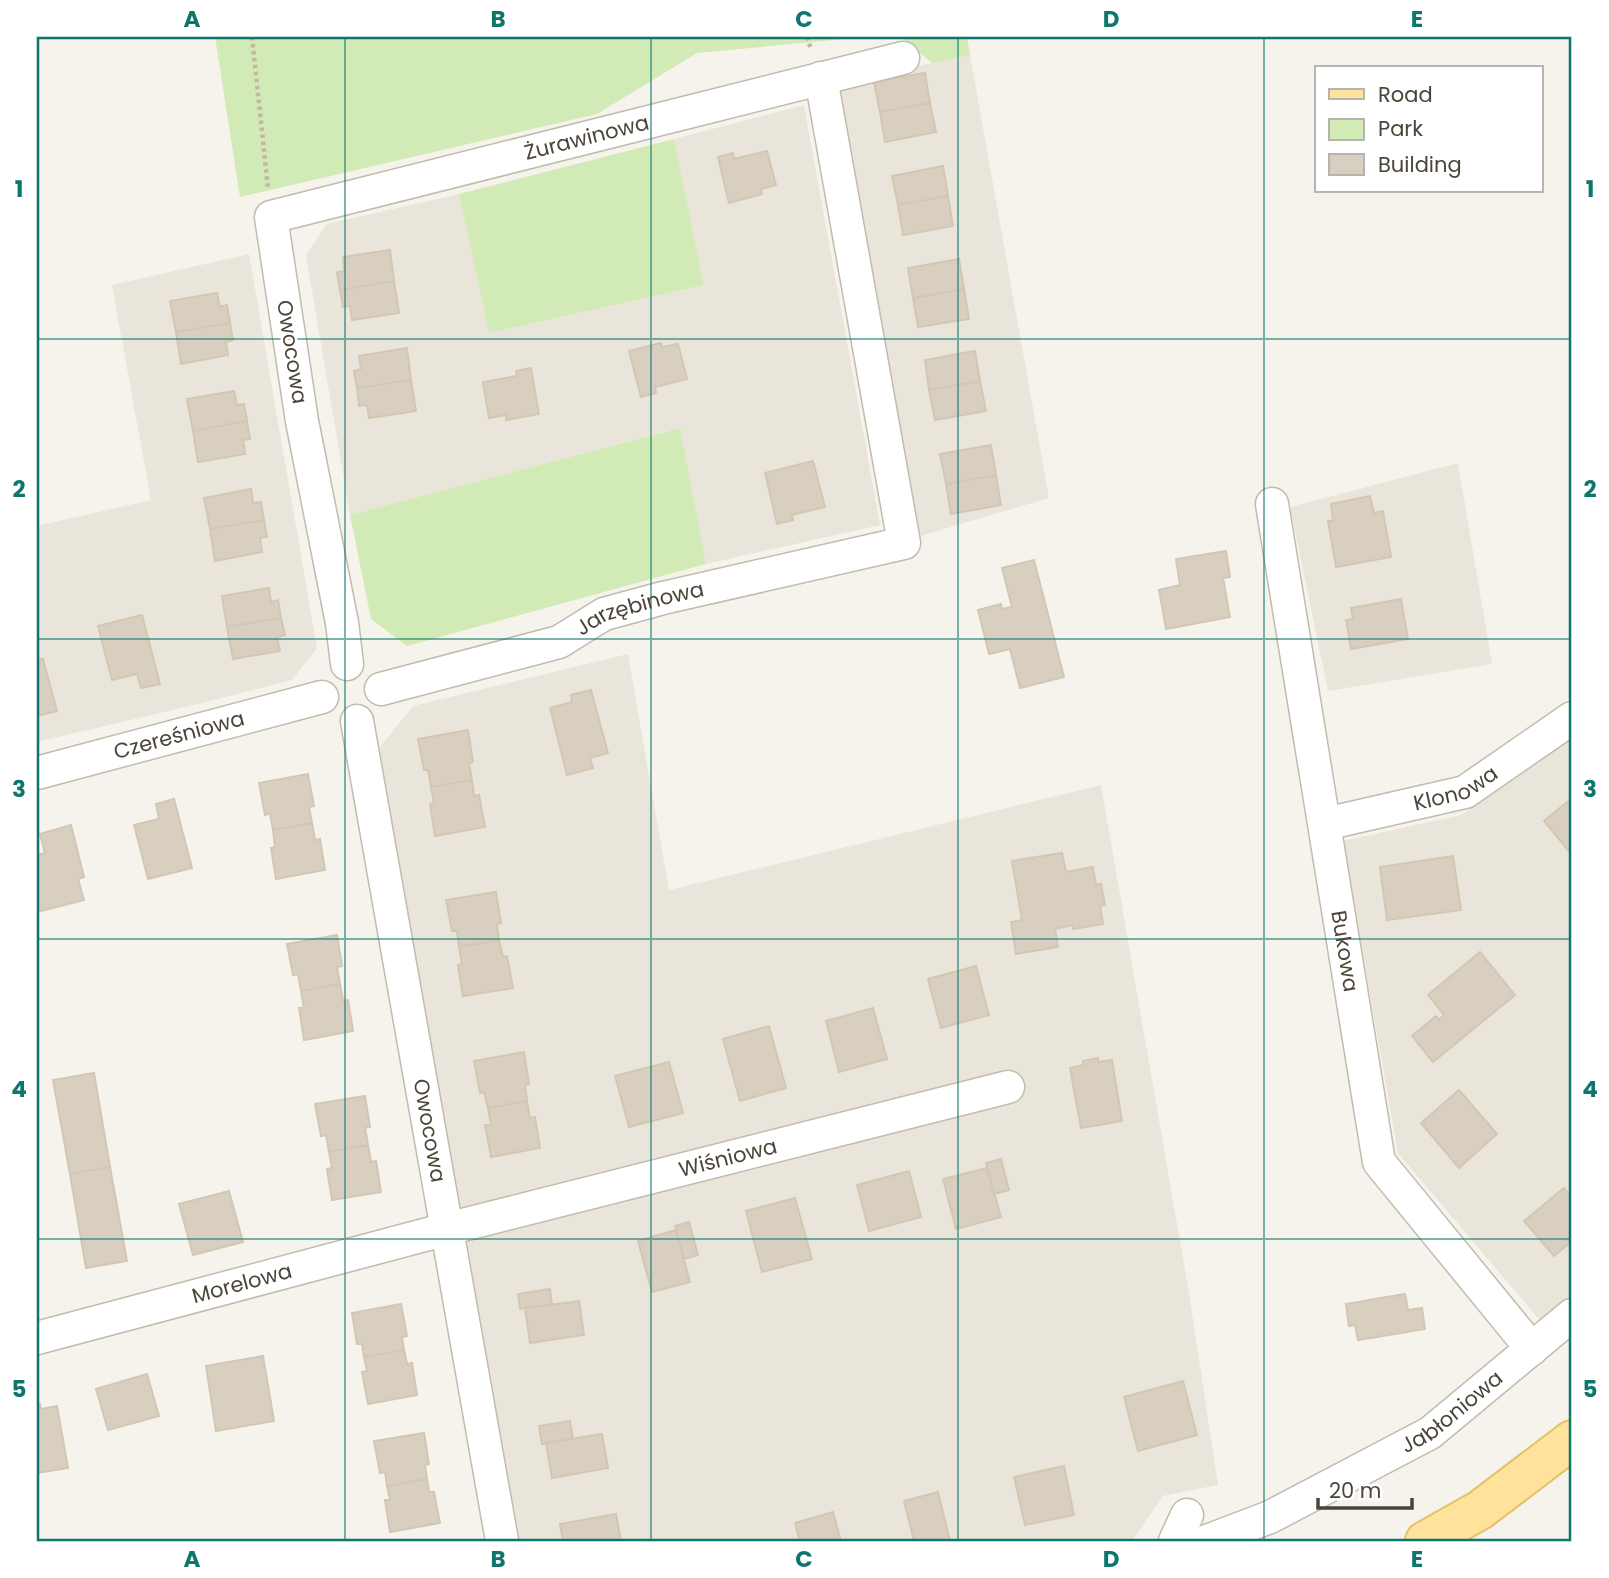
<svg xmlns="http://www.w3.org/2000/svg" width="1609" height="1578" viewBox="0 0 1609 1578" font-family="Poppins,sans-serif">
<style>
.residential{fill:#eae5da}
.green{fill:#d2eab5}
.building{fill:#d8cfc1;stroke:#d3c7b4;stroke-width:2}
.lines{fill:none;stroke-linecap:round;stroke-linejoin:round}
.minor-casing{stroke:#c2bbae;stroke-width:35}
.major-casing{stroke:#e6c16a;stroke-width:42}
.path{stroke:#c4b79f;stroke-width:4.5;stroke-dasharray:3.5 3.5;stroke-linecap:butt}
.minor{stroke:#fff;stroke-width:32}
.major{stroke:#ffe39c;stroke-width:38}
.grid{fill:none;stroke:#0f766e;stroke-width:2;stroke-opacity:0.55}
.labels{text-anchor:middle;stroke-width:5;stroke-linejoin:round;paint-order:stroke}
.street-label{font-size:21px;fill:#4b4439;stroke:#fff}
.neatline{fill:none;stroke:#0f766e;stroke-width:2.5}
.grid-label{font-size:23px;text-anchor:middle;font-weight:bold;fill:#0f766e}
</style>
<rect width="100%" height="100%" fill="#f6f3ec"/>
<path class="residential" d="M970,55l79,443 -129,38 -85,-453z
M804,105l76,420 -174,39 -27,-136 -329,87 -44,-260 21,-31 132,-30 30,139 215,-48 -30,-146z
M249,254l68,394 -25,32 -102,26 -153,36v-216l114,-26 -39,-215z
M1458,463l34,201 -164,27 -38,-184z
M628,654l41,236 432,-105 88,508 29,192 -55,11 -31,45h-617l-139,-789 37,-46z
M1572,733v565l-30,25 -144,-170 -55,-312 118,-26z"/>
<path class="green" d="M215,37h651l-169,16 -100,61 -357,83z
M901,37h66l3,18 -38,8z
M674,139l30,146 -215,48 -30,-139z
M680,428l26,136 -299,82 -36,-27 -21,-104z"/>
<path class="building" d="M925,73l5,30 -50,9 -6,-30z
M930,103l6,29 -51,10 -5,-30z
M767,151l9,34 -15,4 1,5 -33,9 -11,-46 15,-4 1,6z
M943,166l5,30 -50,9 -6,-29z
M948,196l5,30 -50,9 -5,-30z
M390,250l4,31 -54,9 -3,-18 7,-1 -1,-14z
M959,259l5,30 -51,9 -5,-30z
M394,281l5,32 -47,7 -2,-14 -7,1 -3,-17z
M964,289l5,30 -51,8 -5,-29z
M217,293l3,14 7,-2 3,18 -54,9 -6,-31z
M230,323l3,17 -7,2 2,13 -47,9 -5,-32z
M661,343l1,4 16,-3 9,35 -32,8 1,6 -15,4 -12,-46z
M407,348l4,32 -54,8 -3,-17 7,-2 -2,-13z
M975,351l5,30 -51,9 -4,-30z
M531,368l8,46 -33,6v-5l-17,3 -6,-36 34,-6 -1,-5z
M411,380l5,31 -47,7 -2,-13 -8,1 -2,-18z
M980,381l6,30 -51,9 -6,-30z
M234,391l3,14 7,-1 3,17 -54,10 -6,-32z
M247,421l3,18 -7,1 2,14 -47,8 -5,-31z
M991,445l5,30 -50,9 -6,-30z
M813,461l12,46 -33,8 1,5 -16,4 -12,-51z
M996,475l5,30 -50,9 -5,-30z
M251,489l2,14 8,-1 3,18 -54,9 -6,-31z
M1370,496l4,17 9,-2 8,46 -55,10 -8,-46h5l-2,-17z
M264,520l3,17 -7,1 2,14 -47,9 -5,-32z
M1226,551l4,26 -7,1 7,39 -64,12 -7,-39 21,-5 -4,-26z
M1034,560l30,117 -44,11 -10,-39 -21,5 -11,-44 23,-6 1,5 10,-2 -10,-39z
M269,588l2,14 7,-2 3,18 -54,9 -5,-31z
M1401,599l7,40 -57,10 -5,-29 7,-1 -2,-11z
M142,615l18,69 -19,4 -4,-14 -25,6 -14,-54z
M281,618l4,17 -8,2 3,14 -47,8 -6,-32z
M43,659l14,52 -20,5v-56z
M591,690l17,63 -18,5 3,10 -26,7 -17,-67 22,-6 -1,-7z
M468,730l5,32 -4,1 3,17 -41,7 -3,-17h-4l-6,-31z
M308,774l6,32 -5,1 3,16 -39,7 -3,-17 -5,2 -6,-32z
M472,780l2,16 5,-1 6,32 -50,9 -5,-32 4,-1 -3,-16z
M1572,798v57l-28,-34z
M174,799l18,69 -44,11 -14,-54 25,-6 -3,-15z
M312,823l3,17 5,-1 5,31 -49,9 -5,-31 4,-1 -2,-17z
M71,825l13,52 -6,2 6,21 -47,12v-57l8,-2 -5,-19z
M1062,853l4,19 27,-5 3,18 5,-1 4,21 -5,1 3,18 -30,5 -1,-4 -17,4 3,18 -42,7 -5,-32 11,-2 -10,-59z
M1453,856l8,54 -74,10 -7,-53z
M496,892l5,31 -4,1 2,16 -40,7 -2,-16h-5l-6,-31z
M337,935l5,31 -5,1 3,17 -39,7 -3,-17 -5,1 -6,-31z
M499,940l4,17 4,-1 6,32 -50,8 -5,-31 4,-1 -3,-17z
M1480,952l35,43 -82,67 -21,-26 24,-20 3,4 5,-5 -16,-20z
M976,966l13,49 -48,13 -13,-49z
M340,984l3,17 5,-1 5,31 -49,9 -5,-32h5l-3,-17z
M873,1008l14,51 -48,13 -13,-51z
M769,1026l17,62 -46,13 -17,-62z
M524,1052l5,32 -4,1 2,16 -39,7 -4,-16 -4,1 -6,-32z
M1098,1058v4l14,-2 10,61 -41,7 -11,-60 13,-3v-4z
M669,1062l14,51 -54,14 -14,-51z
M94,1073l16,94 -40,7 -17,-94z
M1459,1090l38,44 -38,34 -38,-45z
M365,1096l5,31 -5,1 3,17 -39,7 -3,-17 -5,1 -6,-32z
M527,1101l3,17 5,-1 5,31 -49,9 -6,-32h6l-3,-17z
M368,1145l3,17 5,-1 5,31 -49,8 -5,-31 5,-1 -3,-16z
M1001,1159l8,31 -15,4 -8,-31z
M110,1167l17,94 -41,7 -16,-94z
M987,1168l14,49 -45,12 -13,-50z
M909,1171l12,46 -52,14 -12,-46z
M1564,1188l8,10v43l-18,15 -30,-35z
M229,1191l14,51 -50,13 -14,-51z
M795,1198l17,61 -50,13 -16,-61z
M689,1222l9,33 -14,4 -9,-33z
M676,1230l14,52 -38,10 -14,-51z
M550,1289l2,16 -32,4 -2,-15z
M1405,1294l3,16 14,-2 3,21 -67,11 -3,-15 -6,1 -3,-22z
M579,1301l5,34 -54,8 -5,-35z
M401,1304l6,32 -5,1 2,13 -40,7 -2,-13h-5l-5,-31z
M404,1350l3,14 5,-1 5,32 -49,9 -6,-32 5,-1 -3,-14z
M263,1356l11,65 -58,10 -10,-65z
M147,1374l12,42 -51,14 -12,-41z
M1183,1381l14,54 -59,16 -14,-54z
M37,1404h3l1,5 16,-3 11,62 -31,5z
M570,1421l3,18 -31,5 -3,-18z
M424,1433l5,31 -4,1 2,14 -40,7 -2,-14 -5,1 -6,-32z
M602,1434l6,34 -56,10 -6,-35z
M1064,1466l10,49 -49,10 -11,-48z
M427,1479l2,13h5l6,31 -50,9 -5,-32h5l-3,-14z
M938,1492l12,49h-36l-10,-40z
M833,1512l8,29h-41l-5,-18z
M616,1514l5,27h-58l-3,-17z"/>
<g class="lines">
<g class="minor-casing">
<g id="minor">
<path id="s1" d="M1272,504l107,658 153,187"/>
<path id="s2" d="M347,664l-5,-41 -40,-202 -31,-204 632,-159"/>
<path id="s3" d="M381,689l178,-47 45,-28 59,-16 241,-55 -83,-465"/>
<path id="s4" d="M357,721l145,820"/>
<path id="s5" d="M37,773l285,-76"/>
<path id="s6" d="M1325,824l140,-32 107,-74"/>
<path id="s7" d="M37,1338l410,-109 561,-142"/>
<path d="M1175,1541l12,-26"/>
<path id="s8" d="M1207,1541l63,-24 160,-84 142,-118"/>
</g>
</g>
<g class="major-casing">
<path id="major" d="M1425,1541l55,-31 92,-70"/>
</g>
<path class="path" d="M252,37l16,151
M807,37l4,12"/>
<use href="#minor" class="minor"/>
<use href="#major" class="major"/>
</g>
<path class="grid" d="M345,37v1504M651,37v1504M958,37v1504M1264,37v1504M37,339h1535M37,639h1535M37,939h1535M37,1239h1535"/>
<g class="labels">
<g class="street-label">
<text dy="7" stroke="none"><textPath href="#s2" startOffset="779">Żurawinowa</textPath></text>
<text transform="translate(292 352) rotate(81)" y="7">Owocowa</text>
<text dy="7" stroke="none"><textPath href="#s3" startOffset="273">Jarzębinowa</textPath></text>
<text dy="7" stroke="none"><textPath href="#s5" startOffset="147">Czereśniowa</textPath></text>
<text dy="7" stroke="none"><textPath href="#s6" startOffset="136">Klonowa</textPath></text>
<text dy="7" stroke="none"><textPath href="#s1" startOffset="453">Bukowa</textPath></text>
<text dy="7" stroke="none"><textPath href="#s4" startOffset="416">Owocowa</textPath></text>
<text dy="7" stroke="none"><textPath href="#s7" startOffset="714">Wiśniowa</textPath></text>
<text dy="7" stroke="none"><textPath href="#s7" startOffset="212">Morelowa</textPath></text>
<text dy="7" stroke="none"><textPath href="#s8" startOffset="278">Jabłoniowa</textPath></text>
</g>
</g>
<rect width="1609" height="1578" fill="none" stroke="#ffffff" stroke-width="77"/>
<rect x="1315" y="66" width="228" height="126" fill="#ffffff" stroke="#b7b4b0" stroke-width="2"/>
<rect x="1329" y="89" width="35" height="10" fill="#ffe39c" stroke="#b7b4b0" stroke-width="2"/>
<text x="1378" y="102" font-size="21" fill="#4b4439">Road</text>
<rect x="1329" y="119" width="35" height="21" fill="#d2eab5" stroke="#b7b4b0" stroke-width="2"/>
<text x="1378" y="136" font-size="21" fill="#4b4439">Park</text>
<rect x="1329" y="154" width="35" height="21" fill="#d8cfc1" stroke="#b7b4b0" stroke-width="2"/>
<text x="1378" y="172" font-size="21" fill="#4b4439">Building</text>
<path d="M1318 1498v10h94v-10" fill="none" stroke="#4b4439" stroke-width="3.5"/>
<text x="1329" y="1498" font-size="21" fill="#4b4439" stroke="#ffffff" stroke-width="5" paint-order="stroke">20 m</text>
<rect x="38" y="38" width="1532" height="1502" class="neatline"/>
<g class="grid-label">
<text x="192" y="27">A</text>
<text x="498" y="27">B</text>
<text x="804" y="27">C</text>
<text x="1111" y="27">D</text>
<text x="1417" y="27">E</text>
<text x="19" y="197">1</text>
<text x="1590" y="197">1</text>
<text x="19" y="497">2</text>
<text x="1590" y="497">2</text>
<text x="19" y="797">3</text>
<text x="1590" y="797">3</text>
<text x="19" y="1097">4</text>
<text x="1590" y="1097">4</text>
<text x="19" y="1397">5</text>
<text x="1590" y="1397">5</text>
<text x="192" y="1567">A</text>
<text x="498" y="1567">B</text>
<text x="804" y="1567">C</text>
<text x="1111" y="1567">D</text>
<text x="1417" y="1567">E</text>
</g>
</svg>
